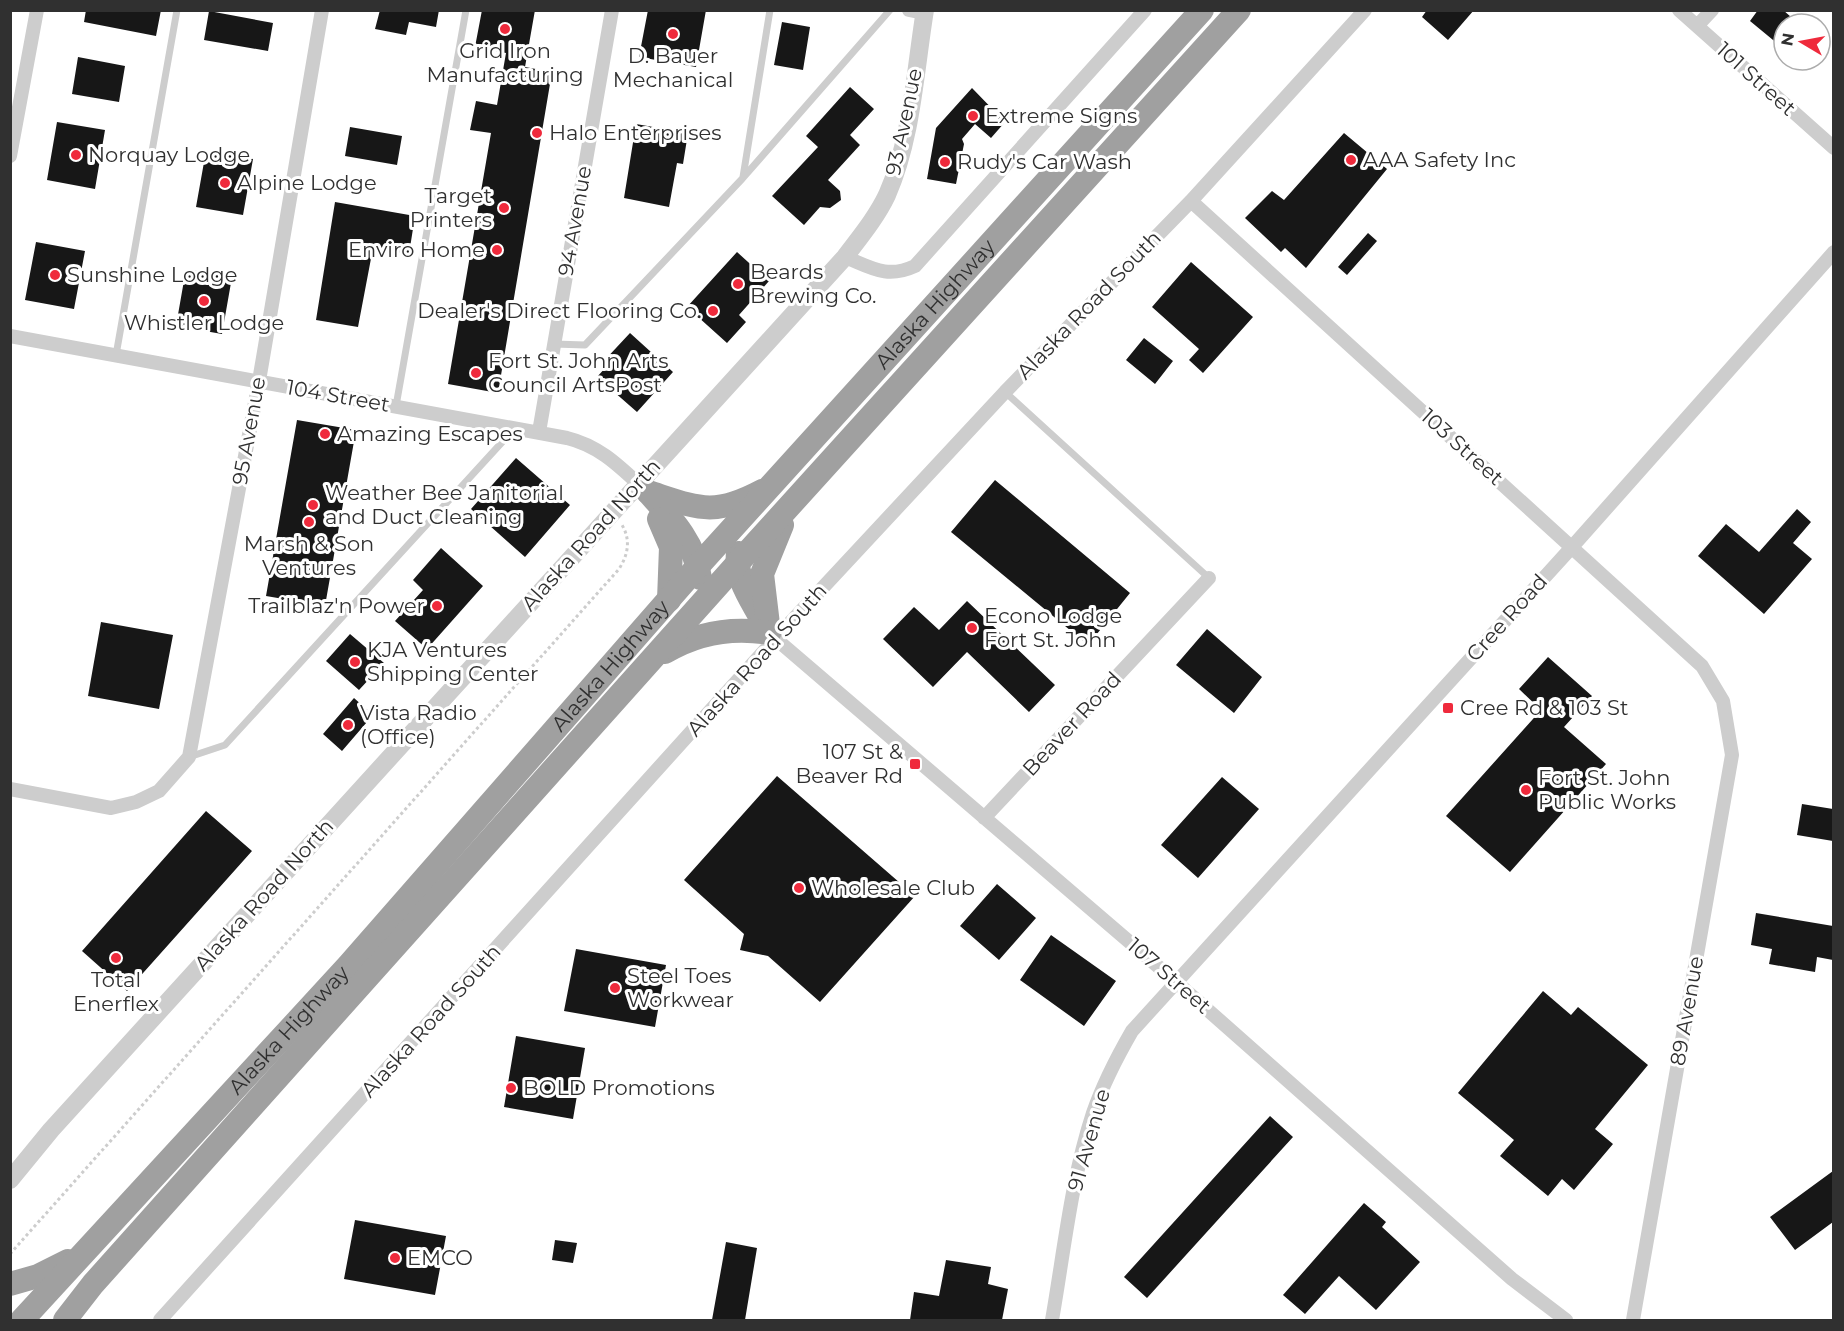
<svg xmlns="http://www.w3.org/2000/svg" width="1844" height="1331" viewBox="0 0 1844 1331" font-family="Montserrat,sans-serif">
<style>
.building{fill:#171717}
.lines{fill:none;stroke-linecap:round;stroke-linejoin:round}
.path{stroke:#cdcdcd;stroke-width:3;stroke-dasharray:3 3;stroke-linecap:butt}
.service{stroke:#cdcdcd;stroke-width:7}
.minor{stroke:#cdcdcd;stroke-width:14}
.tertiary{stroke:#cdcdcd;stroke-width:18}
.trunk{stroke:#a0a0a0;stroke-width:24}
.poi-dot{fill:#ef2a3c;stroke:#fff;stroke-width:2}
.labels{text-anchor:middle;stroke-width:6;stroke-linejoin:round;paint-order:stroke}
.poi-label{font-size:21px;fill:#303030;stroke:#fff;text-anchor:start}
.street-label{font-size:21px;fill:#303030;stroke:#fff}
</style>
<rect width="100%" height="100%" fill="#fff"/>
<path class="building" d="M86,10h75l-5,26 -72,-14z
M380,10h59l-3,17 -27,-5 -3,13 -31,-6z
M482,10h53l-10,57 27,5 -54,321 -50,-9 43,-251 -21,-3 6,-29 21,4 9,-52 -31,-6z
M648,10h58l-10,57 -57,-10z
M1427,10h47l-26,30 -26,-23z
M1758,10h25l16,14h-15v25l-34,-28z
M209,11l64,12 -5,28 -64,-11z
M782,22l28,5 -7,43 -29,-5z
M78,57l47,9 -6,36 -47,-8z
M850,87l24,22 -24,26 10,10 -32,35 12,11 1,9 -11,8 -10,-1 -16,18 -32,-29 46,-49 -12,-11z
M972,88l33,34 -14,16 -16,-14 -13,15 2,5 -8,40 -29,-5 9,-51z
M57,122l48,8 -10,59 -48,-9z
M636,124l52,9 -5,31 -6,-1 -8,44 -45,-9z
M350,127l52,9 -5,29 -52,-9z
M1344,133l43,36 -81,99 -21,-20 -4,4 -36,-34 27,-27 12,9z
M206,151l47,8 -10,56 -47,-8z
M335,202l80,14 -6,38 -36,-6 -15,79 -42,-7z
M1368,233l9,8 -30,34 -9,-8z
M36,242l49,9 -11,58 -49,-9z
M737,252l32,29 -30,34 7,7 -19,21 -40,-36z
M1191,262l62,55 -50,56 -14,-13 10,-11 -47,-42z
M186,269l46,8 -10,57 -46,-8z
M630,333l43,39 -36,40 -40,-35 9,-10 -4,-4z
M1144,338l29,23 -18,23 -29,-24z
M297,420l59,10 -31,176 -59,-10z
M516,458l54,47 -45,52 -54,-48z
M995,480l135,113 -42,52 -137,-113z
M1797,509l14,13 -18,21 19,16 -48,55 -66,-58 28,-32 33,28z
M441,548l42,38 -56,63 -32,-28 28,-31 -10,-10z
M967,601l88,84 -26,27 -62,-60 -34,35 -50,-48 31,-32 25,23z
M101,622l72,13 -14,74 -71,-13z
M1207,629l55,48 -28,36 -58,-48z
M350,634l34,29 -25,27 -33,-29z
M1548,657l44,39 -28,31 42,37 -96,108 -64,-56 95,-106 -22,-21z
M354,698l19,17 -31,36 -19,-17z
M777,776l138,120 -95,106 -52,-46 -28,-6 4,-16 -60,-54z
M1222,777l37,32 -61,69 -37,-33z
M1802,804l31,5v32l-36,-6z
M206,811l46,40 -125,140 -45,-40z
M997,884l39,34 -37,42 -39,-34z
M1756,913l77,13v34l-16,-3 -2,15 -46,-8 3,-15 -21,-4z
M1051,935l65,46 -32,45 -64,-46z
M576,949l90,16 -11,62 -91,-16z
M1543,991l28,24 7,-8 70,58 -53,64 18,15 -39,46 -12,-11 -14,17 -48,-40 14,-16 -56,-47z
M516,1036l69,12 -12,71 -69,-12z
M1270,1116l23,21 -146,161 -23,-21z
M1833,1171v51l-38,28 -25,-33z
M1364,1203l22,19 -4,5 38,35 -44,48 -37,-34 -34,38 -22,-19z
M355,1220l91,16 -11,59 -91,-16z
M555,1240l22,3 -4,20 -21,-3z
M726,1242l31,6 -12,72h-33z
M946,1260l45,7 -3,17 20,5 -6,31h-92l4,-28 25,4z"/>
<g class="lines">
<path class="path" d="M10,1254l609,-685c9,-14 12,-29 3,-44"/>
<path class="service" d="M743,177l27,-167
M554,344l31,1 157,-166 148,-169
M116,355l61,-345
M1005,392l204,186
M396,406l70,-396
M189,757l36,-12 290,-317"/>
<path class="minor" d="M909,10l15,3
M1679,10l155,138
M1697,26l15,-16
M10,156l27,-146
M1191,201l511,465 21,35 9,54 -99,565
M845,257c27,11 42,22 70,9l230,-256
M10,336l557,102c33,8 53,29 78,52
M539,432l73,-422
M769,633l406,348 337,298 54,41
M10,789l101,19 25,-6 23,-11 30,-34 70,-376 63,-371
M984,818l225,-240
M160,1320l615,-681 230,-247 186,-191 174,-191
M1052,1320c12,-68 19,-140 41,-207 10,-29 24,-56 39,-82l440,-484 262,-295"/>
<path class="tertiary" d="M10,1180l41,-50 794,-873c15,-20 31,-39 42,-62 25,-56 28,-124 38,-185"/>
<g class="trunk">
<path d="M648,492c50,16 65,25 114,-1"/>
<path d="M648,492c23,26 47,51 52,86"/>
<path d="M659,519l12,28 -2,53"/>
<path d="M738,553c-3,25 13,46 24,67"/>
<path d="M769,633l-7,-59 20,-49"/>
<path d="M665,652c32,-19 68,-25 104,-19"/>
<path d="M10,1284l28,-8 30,-15"/>
<path id="s1" d="M22,1320l326,-354 350,-400 504,-556"/>
<path d="M65,1320l28,-36 643,-719 503,-555"/>
</g>
</g>
<g class="poi-dot">
<circle cx="505" cy="29" r="6"/>
<circle cx="673" cy="34" r="6"/>
<circle cx="973" cy="116" r="6"/>
<circle cx="537" cy="133" r="6"/>
<circle cx="76" cy="155" r="6"/>
<circle cx="1351" cy="160" r="6"/>
<circle cx="945" cy="162" r="6"/>
<circle cx="225" cy="183" r="6"/>
<circle cx="504" cy="208" r="6"/>
<circle cx="497" cy="250" r="6"/>
<circle cx="55" cy="275" r="6"/>
<circle cx="738" cy="284" r="6"/>
<circle cx="204" cy="301" r="6"/>
<circle cx="713" cy="311" r="6"/>
<circle cx="476" cy="373" r="6"/>
<circle cx="325" cy="434" r="6"/>
<circle cx="313" cy="505" r="6"/>
<circle cx="309" cy="522" r="6"/>
<circle cx="437" cy="606" r="6"/>
<circle cx="972" cy="628" r="6"/>
<circle cx="355" cy="662" r="6"/>
<rect x="1442" y="702" width="12" height="12" rx="3"/>
<circle cx="348" cy="725" r="6"/>
<rect x="909" y="758" width="12" height="12" rx="3"/>
<circle cx="1526" cy="790" r="6"/>
<circle cx="799" cy="888" r="6"/>
<circle cx="116" cy="958" r="6"/>
<circle cx="615" cy="988" r="6"/>
<circle cx="511" cy="1088" r="6"/>
<circle cx="395" cy="1258" r="6"/>
</g>
<g class="labels">
<g class="poi-label">
<text x="505" y="58" text-anchor="middle">Grid Iron<tspan x="505" dy="24">Manufacturing</tspan></text>
<text x="673" y="63" text-anchor="middle">D. Bauer<tspan x="673" dy="24">Mechanical</tspan></text>
<text x="985" y="123">Extreme Signs</text>
<text x="549" y="140">Halo Enterprises</text>
<text x="88" y="162">Norquay Lodge</text>
<text x="1363" y="167">AAA Safety Inc</text>
<text x="957" y="169">Rudy's Car Wash</text>
<text x="237" y="190">Alpine Lodge</text>
<text x="492" y="203" text-anchor="end">Target<tspan x="492" dy="24">Printers</tspan></text>
<text x="485" y="257" text-anchor="end">Enviro Home</text>
<text x="750" y="279">Beards<tspan x="750" dy="24">Brewing Co.</tspan></text>
<text x="67" y="282">Sunshine Lodge</text>
<text x="701" y="318" text-anchor="end">Dealer's Direct Flooring Co.</text>
<text x="204" y="330" text-anchor="middle">Whistler Lodge</text>
<text x="488" y="368">Fort St. John Arts<tspan x="488" dy="24">Council ArtsPost</tspan></text>
<text x="337" y="441">Amazing Escapes</text>
<text x="325" y="500">Weather Bee Janitorial<tspan x="325" dy="24">and Duct Cleaning</tspan></text>
<text x="309" y="551" text-anchor="middle">Marsh &amp; Son<tspan x="309" dy="24">Ventures</tspan></text>
<text x="425" y="613" text-anchor="end">Trailblaz'n Power</text>
<text x="984" y="623">Econo Lodge<tspan x="984" dy="24">Fort St. John</tspan></text>
<text x="367" y="657">KJA Ventures<tspan x="367" dy="24">Shipping Center</tspan></text>
<text x="1460" y="715">Cree Rd &amp; 103 St</text>
<text x="360" y="720">Vista Radio<tspan x="360" dy="24">(Office)</tspan></text>
<text x="903" y="759" text-anchor="end">107 St &amp;<tspan x="903" dy="24">Beaver Rd</tspan></text>
<text x="1538" y="785">Fort St. John<tspan x="1538" dy="24">Public Works</tspan></text>
<text x="811" y="895">Wholesale Club</text>
<text x="627" y="983">Steel Toes<tspan x="627" dy="24">Workwear</tspan></text>
<text x="116" y="987" text-anchor="middle">Total<tspan x="116" dy="24">Enerflex</tspan></text>
<text x="523" y="1095">BOLD Promotions</text>
<text x="407" y="1265">EMCO</text>
</g>
<g class="street-label">
<text transform="translate(1756 79) rotate(42)" y="7">101 Street</text>
<text transform="translate(904 122) rotate(-78)" y="7">93 Avenue</text>
<text transform="translate(575 221) rotate(-80)" y="7">94 Avenue</text>
<text dy="7" stroke="none"><textPath href="#s1" startOffset="1366">Alaska Highway</textPath></text>
<text transform="translate(1089 305) rotate(-46)" y="7">Alaska Road South</text>
<text transform="translate(338 396) rotate(10)" y="7">104 Street</text>
<text transform="translate(249 431) rotate(-80)" y="7">95 Avenue</text>
<text transform="translate(1462 447) rotate(42)" y="7">103 Street</text>
<text transform="translate(591 535) rotate(-48)" y="7">Alaska Road North</text>
<text transform="translate(1507 618) rotate(-48)" y="7">Cree Road</text>
<text transform="translate(757 660) rotate(-48)" y="7">Alaska Road South</text>
<text dy="7" stroke="none"><textPath href="#s1" startOffset="880">Alaska Highway</textPath></text>
<text transform="translate(1072 724) rotate(-47)" y="7">Beaver Road</text>
<text transform="translate(264 895) rotate(-48)" y="7">Alaska Road North</text>
<text transform="translate(1169 976) rotate(41)" y="7">107 Street</text>
<text transform="translate(1687 1011) rotate(-80)" y="7">89 Avenue</text>
<text transform="translate(431 1021) rotate(-48)" y="7">Alaska Road South</text>
<text dy="7" stroke="none"><textPath href="#s1" startOffset="394">Alaska Highway</textPath></text>
<text transform="translate(1089 1140) rotate(-74)" y="7">91 Avenue</text>
</g>
</g>
<rect width="1844" height="1331" fill="none" stroke="#303030" stroke-width="24"/>
<g transform="translate(1802 42) rotate(280)"><circle r="28" fill="#ffffff" stroke="#acacac" stroke-width="1.5"/>
<path d="M0-4.5L10 22L0 15L-10 22Z" fill="#ef2a3c"/>
<text y="-9" font-size="16" font-weight="bold" text-anchor="middle" fill="#303030">N</text>
</g>
</svg>
